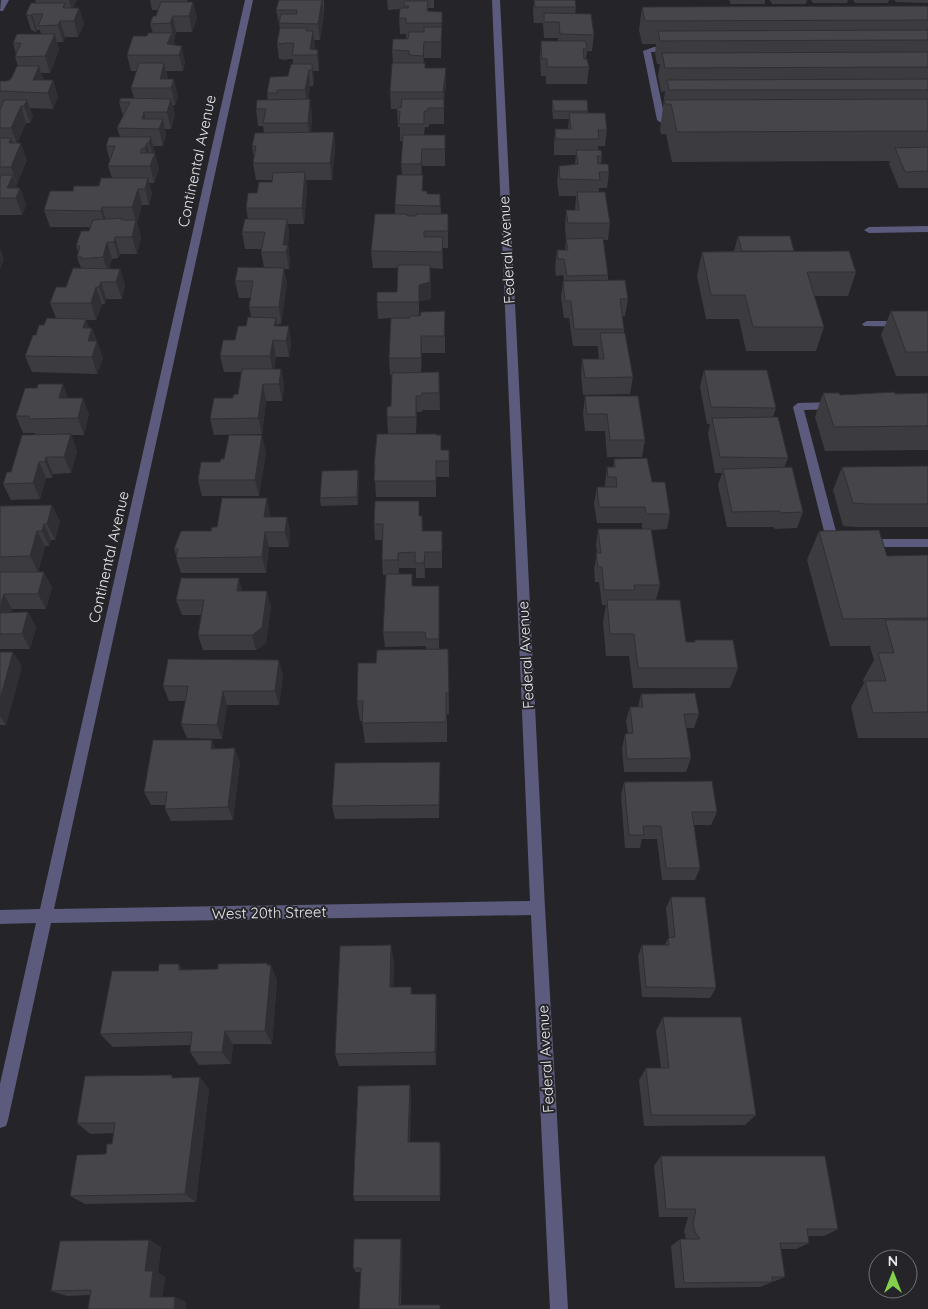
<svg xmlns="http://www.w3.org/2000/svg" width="928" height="1309" viewBox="0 0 928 1309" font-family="Quicksand,sans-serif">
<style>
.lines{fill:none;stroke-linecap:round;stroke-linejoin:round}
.lane{fill:#5c5b7d;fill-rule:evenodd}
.street{fill:#5c5b7d;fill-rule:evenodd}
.wall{fill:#3b3b40}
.shaded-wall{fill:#303034}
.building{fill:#45454a;stroke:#303034}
.labels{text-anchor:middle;stroke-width:4;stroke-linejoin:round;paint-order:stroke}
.street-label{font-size:15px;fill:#e8e9ec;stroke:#252529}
</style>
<rect width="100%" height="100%" fill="#252529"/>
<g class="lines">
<path class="lane" d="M654,47h17l4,2 -4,2 -20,1 14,67 14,3v4h-13l-9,-6 -14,-69z
M928,226v6l-59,1 -5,-3 5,-3z
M867,321h61v6l-64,-1 -2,-2z
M836,402l4,1 1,3 -1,3 -36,1 34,129 4,4 -2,3 -7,1 -6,-4 -34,-136 5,-4z
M866,539h62v8h-62l-6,-4z"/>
<path class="street" d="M1,0h8l-6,11h-3z
M245,0h8l-199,909 476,-8 -38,-901h8l45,908 23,401h-18l-19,-394 -480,8 -43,197 -2,6 -6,2v-44l36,-161 -36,1v-14l40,-1z"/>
</g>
<path class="wall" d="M35,0h42l-4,8h6l5,16 -6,13h-13l-2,5h-6l2,8 -9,23h-9l3,7h9l5,17 -5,12 -23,-1 3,9 -3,6h-4l-9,20 10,17 -10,24h-1l1,4h3l6,17 -4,10h-22v-106l1,-2h-1v-26h7l4,-2 7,-13 -3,-9 1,-3 -3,-11 28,-9 -1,-4h-3l-1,2 -5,-2 -5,-16 10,-11z
M150,0h38l-1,2h6l4,16 -5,14h-16l-2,8 1,5 10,17 -2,9h-17l2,8 10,17 -3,9h-2l2,10 -4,14h-6l1,6 -3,11h-10l6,23 -5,14h-5l3,11 -3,11h-7l-5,18 4,14 -4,17h-17l-2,4 -6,1 -3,10h11l5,16 -3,14h-16l-1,5h-3l-6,16h-10l3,8h3l11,30 -6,16 -65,-2 -7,-16 11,-21 8,-10 12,-7 -6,-15 16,-16 15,-19 -4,-11 1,-5 -2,-6 13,-15 1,-4h-40l-6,-17 29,-19 26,-5 13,-8 -4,-12 2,-5 -4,-15 14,-9 -3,-9 6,-12 -4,-14 15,-4 -3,-10 6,-17h-6l-4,-16 20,-19 6,-3 -3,-9 6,-8 2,-6h-6z
M279,0h45v14l-4,26h-6l1,9 3,1 1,16v5h-6l1,9 -1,6h-3l-2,13 4,16 -1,17h23l1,17 -3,31h-26l1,9 -3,35h-16l1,11 -1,10 2,16 -1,8h-5l3,15 -6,40h-4v2l14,17 -2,14h-13l-2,12h7l3,16 -2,16h-16l-4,33 -48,1 -4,-16 23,-21 5,-4 3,-22h-17l-4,-16 15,-16 11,-14 5,-9 -2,-10 2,-9h-12l-4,-17 29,-14 -3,-15 1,-3h-17l-3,-17 6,-13 -2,-11 11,-15 15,-11v-2h-16l-3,-17 1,-5 -2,-12 12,-14 -1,-6h-5l-2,-17 12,-9 -1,-7 21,-17 5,-12v-5h-6v1l-8,-1 -2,-16 3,-14 -4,-19z
M387,0h47v8h-6v3l14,1 -1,46h-17v5l1,5h21v16l-2,16v24h-15v3h-4l-1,8h21v31h-23v9h1v16l4,3h13l1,20h7v34h-5v21l-13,-1 1,31 -12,2v15l26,-5v42h-23l-1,19h18l1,38h-18v2h-5l-1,21 -28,1 -1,-17 4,-11 1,-31h-2l-1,-17 2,-40 -13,1 -1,-17 20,-10 1,-24h-25l-2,-17 24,-37v-9l7,-30 -1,-11 2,-23h-3v-14h-2l-1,-18h-6l-1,-17 3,-29 -1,-13 14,-11v-5h-6l-1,-16 1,-9 -12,1z
M534,0h41l1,7 -1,7 19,21 -2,16h-5l-1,8 3,8 -2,17h-41v-8h-5l-1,-19 1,-16h17v-3h-14l-1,-15h-9l-1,-11z
M729,0h36v4h-34z
M770,0h37l-1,4h-34z
M811,0h37l-1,3h-34z
M853,0h36l-1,3h-33z
M894,0h34v3l-32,-1z
M928,6v182h-29l-10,-24 1,-3 -218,1 -6,-28h-5l-1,-4 5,-39 -4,1 -3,-16 2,-12h-3l-2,-10 1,-10h-14l-3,-14 3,-23z
M552,100l36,11v2l19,17 -2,16h-7v4l4,6 -1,8 8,8 -2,16h-8v4l11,31 -2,17h-5l5,35v5l20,19 -3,17h-3l2,13v4l9,44 -3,17 -47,1 -2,-20 1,-16h17l-1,-10v-3h-25l-4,-28h-5l-3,-20 2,-17h1l-1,-6 -7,1 -1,-9 2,-17h8l1,-11 -1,-12 1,-17h9l1,-14h-17l-2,-14 2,-16 16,-2 1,-9h-22v-9l1,-17h13l1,-10h-16l-1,-10z
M738,236l56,15 62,21 -8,24h-34l10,31 -8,24h-70l-7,-32h-33l-9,-43 5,-24 32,-1z
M891,311h37v65h-32l-15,-41z
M704,370l72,38 -3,9 15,41 -4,10 19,44 -6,16 -22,1 -1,-2h-47l-9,-42 4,-12h-7l-7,-39 2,-10h-3l-7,-37z
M63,384l5,14 21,16 -5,21h-13l6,16 -6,22 -18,1 -1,4h-6l-6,21 -29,1 -8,-16 33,-49 -1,-2h-12l-7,-17 21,-28z
M823,393l17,2 88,-2v57l-103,1 -10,-34z
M585,396l60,44 -3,17h-35l-2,-26h-20l-2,-18z
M436,435l5,15h8v27h-13v20h-60l-2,-32z
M266,452l-7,44h-57l-4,-16 26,-21z
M614,459l38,23 18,32 -3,15 -16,1 9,55 -4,15 30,42h8l1,-2 43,28 -8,20h-97l-4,-32h-23l-3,-34 3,-17h-4l-3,-23h-4l-1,-13 3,-16 -1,-8 2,-16h44v-6h-45l-3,-20 3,-16h8v-3l2,-17h6z
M928,466v61h-71l-14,-1 -10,-36 9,-23z
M358,470l1,8 -1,27 -37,1 -1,-8z
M0,506l60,15 -5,19h-4l-2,6h-4l-7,26 14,15 -6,22h-34l-1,3h17l8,15 -6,22h-30z
M270,514v3h17l3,16 -1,14h-20l-3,26h-85l-5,-15v-3l-2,-6 43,-22z
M419,516h3l1,15h19v37h-17v10h-9v-10h-17v6h13v12h27v63h9l1,65h-2v28l-82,1 -3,-22h-2l-3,-20 19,-38 50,-14v-3l-41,1 -2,-15 3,-57h-3l-1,-15v-20h-7l-1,-16z
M819,531l68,25 41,-1v183h-70l-7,-31 13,-24 -1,-3 11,-20 -4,-13 1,-1h-41l-23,-86z
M242,591l29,15 -5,37 -10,7h-53l-5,-15 3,-20h-19l-6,-15z
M0,652l22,14 -16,59h-6z
M283,675l-4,30h-52l-5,34 -35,-1 -6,-14 5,-23h-17l-6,-15z
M641,694l58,20 -5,14h-8l5,30 -5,14h-62l-2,-24 3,-14h3l-2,-13 4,-14h8z
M216,749l24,13 -7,58 -62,1 -6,-12v-4h-14l-7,-13z
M440,762l-1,56 -104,1 -3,-13z
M624,782l93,30 -6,13h-17l6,43 -5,12h-33l-5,-41h-15l-2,9h-15l-4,-53z
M671,897l45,91 -6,10 -68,-1 -4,-41 4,-11h23l3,-7h1l-3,-30z
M394,961l-1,26h18l1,7h24l1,14 -1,57 -97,1 -4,-12z
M268,965l9,15 -5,64h-39l-2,20 -32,1 -9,-13v-7l-77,2 -13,-13 58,-63 60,-2z
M663,1017l93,98 -11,10 -101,1 -5,-46 7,-12h15l-5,-37z
M175,1078l34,11 -13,113 -111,2 -15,-8 36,-42 6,-10 2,-11 -24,1 -13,-11z
M410,1085l1,8 -1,49 31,7 -1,52h-85l-2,-5z
M661,1156l177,73 -14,7h-16l1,7 -13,6h-15l4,28 -25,10 -85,1 -4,-42 9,-7h6l-2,-8 4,-14h-29l-5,-51z
M401,1239l1,4 -1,62 -42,4 2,-37h-5l-3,-4z
M149,1240l12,7 -3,26 7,4 -3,20h13l11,5v7h-98l2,-14 -23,1 -16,-5z"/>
<path class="shaded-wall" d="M69,0h8l-5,11z
M322,0l2,14 -4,26 -2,-16z
M193,2l4,16 -5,14 -3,-16z
M79,8l5,16 -6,13 -4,-16z
M32,14l5,16 -1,2 -5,-16z
M173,16l3,16 -2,8 -4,-17z
M60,21l5,16 -2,5 -5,-17z
M442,27v16l-1,15v-16z
M313,31l2,17 -1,7 -4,-6z
M172,33l4,16 -9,-5z
M55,34l4,16 -9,23 -5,-17z
M424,42v30l-1,-16z
M182,46l3,16 -2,9 -4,-16z
M318,50l1,16v5l-2,-16z
M164,63l4,17 -8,-1z
M312,64l2,16 -1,6 -1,-16z
M39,66l5,17 -11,-3z
M446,68v16l-2,16v24v-23v7l-1,-16z
M309,70l1,16 -3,20 -2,-16z
M174,79l4,17 -3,9 -4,-17z
M53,80l5,17 -5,12 -5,-16z
M171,99l4,16 -4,14 -4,-17z
M310,99l2,16 -2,25 -2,-17z
M27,100l6,17 -3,6 -6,-17z
M21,106l5,17 -9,21 -6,-16z
M144,112l4,17 -6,-10z
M163,119l3,16 -3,11 -4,-17z
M334,132l1,17 -3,31 -2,-17z
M151,137l8,32 -5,14 -4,-17 3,-8 -4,-15z
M11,138l6,16 4,-11 6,17 -10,24 -6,-17 -2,-24z
M147,143l4,17 -2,5 -4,-17z
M422,149v32l-1,-17z
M305,172l2,17 -3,35 -2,-16z
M13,175l6,16 1,-3 6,17 -4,10 -6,-17 -9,-10z
M148,178l4,16 -3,11 -4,-16z
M138,189l4,16 -5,18 4,14 -4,17 -5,-17 4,-16 -4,-14z
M102,207l5,17 -1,4 -5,-17z
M287,219l2,16 -1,10 2,16 -1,8 -3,-17 -3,-7z
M115,237l5,17 -2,4 -4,-16z
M443,237v32l-1,-17z
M107,242l5,17 -4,14 -5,-16z
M0,248l4,11 -4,11z
M430,265l1,34 -12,2v17v-33z
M284,268l3,16 -6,40 -2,-17z
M120,269l5,16 -3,14 -6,-17z
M101,282l5,17 -1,5 -6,-17z
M96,287l6,17 -6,16 -5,-17z
M276,318l3,16 -5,-8z
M86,319l4,13 2,-4 11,30 -6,16 -14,-46z
M289,326l2,17 -2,14 -3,-16z
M421,336l1,17 -1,22z
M273,340l3,17 -3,16 -3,-17z
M281,369l3,16 -2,16 -3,-17z
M63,384l6,17 -10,-3z
M263,384l3,17 -4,33 -4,-16z
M416,396l1,16 -1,21z
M83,398l6,16 -5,21 -6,-17z
M71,434l6,17 -6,22 -7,-16z
M262,435l4,17 -7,44 -4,-16z
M46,457l7,17 -1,4 -7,-16z
M39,462l7,16 -6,21 -7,-16z
M358,470l1,8 -1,27 -1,-8z
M267,498l3,16 -3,19 -3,-16z
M52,505l8,16 -5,19 -8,-16z
M287,517l3,16 -1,14 -4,-15z
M44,524l7,16 -2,6 -7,-15z
M37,531l8,15 -7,26 -8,-16z
M265,532l4,15 -3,26 -4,-16z
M425,552v26l-1,-15z
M398,553l1,15v7l-1,-15z
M44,572l8,15 -6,22 -8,-15z
M239,578l4,15 -6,-2z
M267,591l4,15 -5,37 -10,7 -4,-15z
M4,594l8,15 -5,19 -7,-13v-8z
M28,612l8,15 -6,22 -8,-15z
M13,652l9,14 -16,59 -6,-9v-17z
M279,660l4,15 -4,30 -4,-14z
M223,691l4,14 -5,34 -5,-14z
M212,740l5,13 -6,-4z
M235,748l5,14 -7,58 -5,-13z
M391,945l3,16 -1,40 -3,-14z
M267,963l3,8 1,-6 6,15 -5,64 -7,-13z
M179,964l10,15 -10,-9z
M436,994l1,14 -1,57 -1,-13z
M225,1031l8,13 -2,20 -9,-12z
M200,1077l9,12 -13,113 -11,-8z
M410,1085l1,8 -2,56 -1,-7z
M440,1142l1,7 -1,52z
M401,1239l1,4 -2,65 -1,-3z
M149,1240l12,7 -3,26 7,4 -3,25 -12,-5 -5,-26z
M175,1297l11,5v7h-12z"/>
<path class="building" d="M279,0h43l-4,24 -39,-1 2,-9h16v-4h-21z
M534,0h41l1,7h-41z
M404,1h24l-1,10 15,1v11h-36v-5h-7l1,-10h8l1,-2h-5z
M161,2h32l-4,14h-16l-3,7 -20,1 3,-8h3z
M31,3h34l-2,5h16l-5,13h-14l-2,4 -20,1 5,-12h-11l-1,2 -5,-2z
M928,6v14l-283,1 -3,-14z
M544,13l47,1 3,21 -34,-1 -1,-12h-15z
M424,27h18l-1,15h-17l-1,14 -14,-1v-4l-17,-1 1,-11h15l1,-7h15z
M280,28h27l-1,3h7l-3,18 8,1 -1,5h-25l2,-12h-9v1l-8,-1z
M928,30v10l-268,1 -2,-10z
M148,33h24l-5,11 15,2 -3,9h-52l6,-19h14z
M17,34h38l-10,22 -30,1 6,-14h-8z
M541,41h45l1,8h-4l1,10h3l2,8h-42v-8h-5z
M928,52v15l-263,1 -3,-15z
M139,63h25l-4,16h14l-3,9h-40z
M392,63h33v5h21l-3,24h-53z
M291,64h21v6h-3l-4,20h-28v3h-10l3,-16 18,-1z
M17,66h22l-6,14h20l-5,13 -48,-2v-10h7l4,-2z
M928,79v11h-259l-2,-10z
M121,98l50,1 -4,13h-23l-2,7h21l-4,10 -42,-1 13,-26h-11z
M310,99l-2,24h-45l3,-14h-10l1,-9z
M402,99h42v9h-16v3h-4v13h-25l1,-13h-3v-3h4z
M928,99v32l-251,1 -6,-28h-6l-1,-4z
M4,100h23l-3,6h-3l-10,22h-11v-19z
M552,100h35l1,11h-34z
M569,113h36l2,17h-9l1,9h-43l-1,-10h16z
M334,132l-4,31h-77l3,-17h-4l3,-13z
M403,135h42v14h-23l-1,15h-20z
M109,137h42l-2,6h-2l-2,5h-3l-2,5h15l-5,13h-42l7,-20h-9z
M0,138h11l-2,5h12l-10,24h-11z
M928,147v24l-23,1 -10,-24z
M576,150h25l1,6h-5l1,8h10l1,8h-10l1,8 -40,-1 -1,-13 19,-2z
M305,172l-3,36h-56l2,-15h9l2,-11h13l1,-9z
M1,175h12l-6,13h13l-4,10h-16v-20z
M397,175h26l-1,16h5v3h13v12l-45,-1z
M101,178h47l-3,11h-7l-6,18h-30l-1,4 -57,-1 6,-19h23l1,-5h25z
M577,192h28l5,31h-42l-2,-13h13z
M375,214h32v2h9v-2h32v17h-24v6h19l-1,15 -71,-1z
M122,218l-1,2h15l-4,17h-17l-1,5h-7l-4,15 -22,2 1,-2h-5l3,-11h-4l5,-15h8l4,-11z
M245,219h42l-4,26h5l-2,7h-25l4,-20h-23z
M738,236h52l4,15h-52z
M603,238l5,37 -41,1 -3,-17h-6l-1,-9h11l-2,-11z
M849,251l7,21h-49l17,55h-71l-8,-32h-34l-9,-43z
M398,265h32v17l-11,3v17h-42v-10h20z
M238,267l46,1 -5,39h-30l4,-26h-18z
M73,268l47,1 -4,13h-15l-2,5h-3l-5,16h-41l6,-16h10z
M625,280l3,19h-8l4,30h-50l-3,-28h-6l-2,-20z
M445,311l-1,25h-23v22h-32l2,-40h19v-2h10l1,-4z
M891,311h37v41h-22z
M248,317l28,1 -2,8h15l-3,15 -13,-1 -3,16h-50l3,-16h12l3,-14h8z
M47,318l39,1 -3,9h9l-4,13h9l-5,16 -67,-1 8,-21h3l3,-10h5z
M600,333h25l8,44 -48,1 -3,-19h22z
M242,369h39l-2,15h-16l-5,34 -48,1 4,-21h19v-3l5,-1z
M704,370h63l9,38 -65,-1z
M439,372v21h-17v3h-6v21h-29v-10l4,-1 1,-33z
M38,384h25l-4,14h24l-5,20 -49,1v-3h-13l9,-28h12z
M895,392v2l33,-1v33l-94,1 -11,-34h16l1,2z
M585,396h53l7,44h-35l-3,-26h-20z
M778,417l10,41 -68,-1 -8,-39z
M71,434l-7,23h-18l-1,5h-6l-6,21 -30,1 4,-12h4l11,-37z
M377,434h60l-1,1h5v15h8v11h-13v20h-62l1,-16h-1z
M229,435h33l-7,45h-57l3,-18h19l1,-3h3z
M647,458l5,24h13l5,32h-24l-1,-7h-46l-2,-20h20l-1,-10h-8l-1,-10h8l-1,-8z
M928,466v38h-61l-14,-1 -11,-36z
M792,467l11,45 -23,1v-2l-48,1 -9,-43z
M358,470l-1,27 -37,1 2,-27z
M222,498h45l-3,19h23l-2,15h-20l-3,25 -86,1 2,-9h-4l7,-18h30l1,-4h5z
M375,501h44v15h3v15h20v21h-17l-1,11h-9v-11l-17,1v7h-16l1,-36h-9z
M52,505l-5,19h-3l-2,7h-5l-7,25 -30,1v-51z
M598,529h53l9,56h-26l1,5h-31l-2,-23h-4l-2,-14h5z
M879,530l8,26 41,-1v63l-85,1 -24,-88z
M0,572h44l-6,22h-34l-4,13z
M386,574h26v12h27v53h-13l-1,-7h-42z
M181,578h58l-2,13h30l-5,37 -10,7h-54l6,-35h-28z
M607,600h73l6,42h9v-2h38l5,28h-100l-4,-34h-24z
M28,612l-6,22h-22v-21z
M885,620h43v92l-55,1 -8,-32h21l-8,-28h16z
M448,649l1,44h-3v29l-84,1 1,-22h-6l1,-38h18l1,-13z
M0,652h13l-13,47z
M168,659l111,1 -4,31h-52l-6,34 -36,-1 7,-38h-25z
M695,693l4,21h-15l7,44 -64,1 -2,-25 8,-1 -3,-26h13l-2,-13z
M153,740h59l-1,9 24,-1 -7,59 -63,2 2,-17h-23z
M440,762l-1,43 -107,1 3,-43z
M712,781l5,31h-25l8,56h-34l-5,-42h-18l1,9h-15l-5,-53z
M671,897h34l11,91 -70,-1 -4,-42h27l-1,-7 7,-1z
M391,945l-1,42h21v7h25l-1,58 -100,2 5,-108z
M267,963v2h4l-6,66h-40l-3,21h-32l2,-20 -92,2 12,-63h46l1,-7h20v6l39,-1v-5z
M663,1017h78l15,98h-105l-5,-47h23z
M172,1075v3l28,-1 -15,117 -115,2 7,-41 29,-1 1,-10h5l3,-21h-38l8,-47z
M410,1085l-2,57h32v54h-87l5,-110z
M661,1156h164l13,73h-31l2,14h-29l5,34h-13v5l-88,1 -4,-44h20l-5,-7 -2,-8 3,-15h-30z
M354,1239h47l-2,66h41v4h-81l2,-41h-8z
M149,1240l-4,31h8l-3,26h25l-1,12h-86l3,-19 -40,1 9,-50z"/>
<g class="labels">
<g class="street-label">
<text transform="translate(197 161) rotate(-78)" y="5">Continental Avenue</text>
<text transform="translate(507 250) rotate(-93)" y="5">Federal Avenue</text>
<text transform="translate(109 557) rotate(-77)" y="5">Continental Avenue</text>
<text transform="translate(526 655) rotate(-93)" y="5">Federal Avenue</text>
<text transform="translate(269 913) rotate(-1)" y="5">West 20th Street</text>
<text transform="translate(546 1059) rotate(-93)" y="5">Federal Avenue</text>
</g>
</g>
<g transform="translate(893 1274)"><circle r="24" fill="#252529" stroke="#737377"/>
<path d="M0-4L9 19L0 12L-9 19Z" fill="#83d04f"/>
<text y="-8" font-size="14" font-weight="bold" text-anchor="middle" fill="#e8e9ec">N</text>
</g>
</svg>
